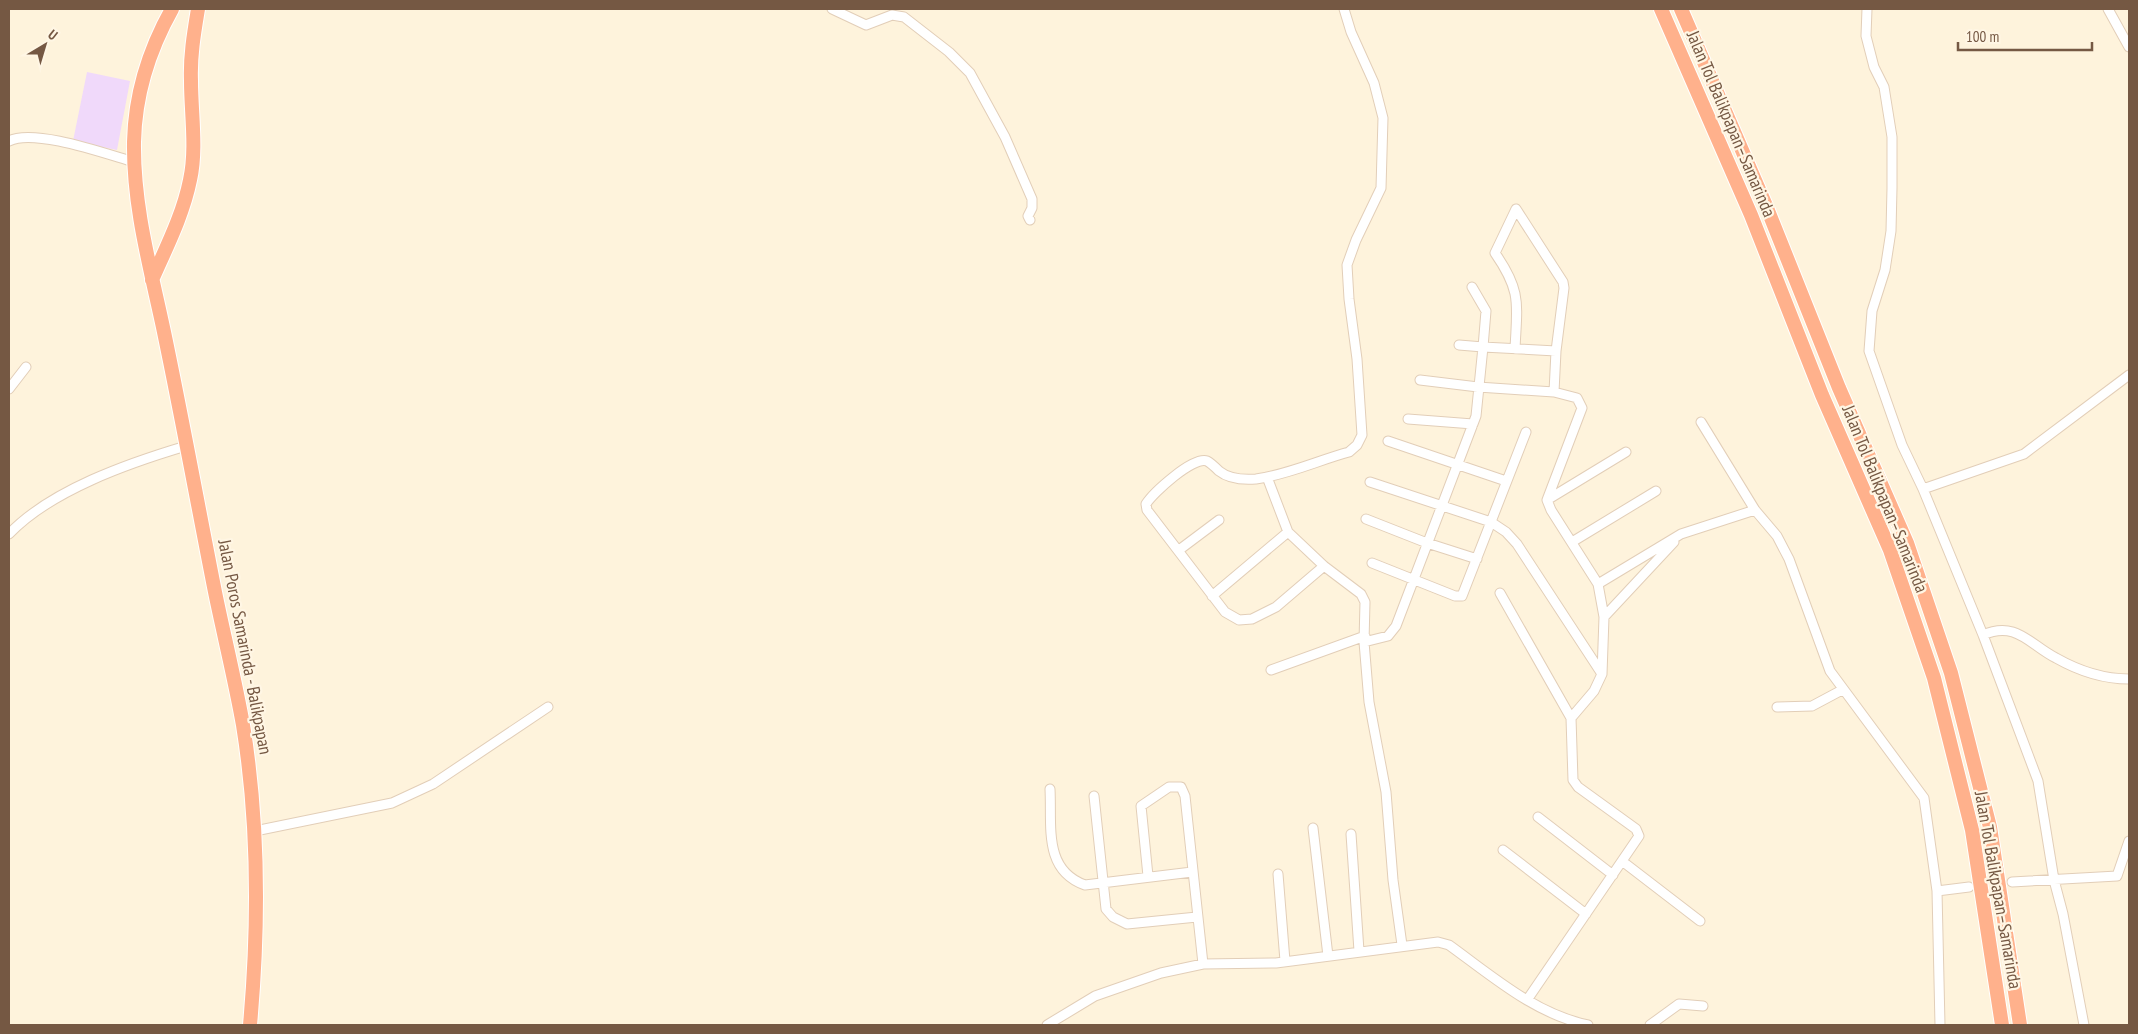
<svg xmlns="http://www.w3.org/2000/svg" width="2138" height="1034" viewBox="0 0 2138 1034" font-family="'PT Sans Narrow',sans-serif">
<style>
.education{fill:#f0d9fa}
.lines{fill:none;stroke-linecap:round;stroke-linejoin:round}
.minor-casing{stroke:#e2ceb8;stroke-width:11}
.highway-casing{stroke:#fff;stroke-width:16}
.minor{stroke:#fff;stroke-width:9}
.highway{stroke:#ffb18c;stroke-width:14}
.labels{text-anchor:middle;stroke-width:4.5;stroke-linejoin:round;paint-order:stroke}
.street-label{font-size:18px;fill:#755843;stroke:#fff6e4}
</style>
<rect width="100%" height="100%" fill="#fef3dc"/>
<path class="education" d="M87,72l43,9 -13,69 -44,-9z"/>
<g class="lines">
<g class="minor-casing">
<path id="minor" d="M832,9l34,16 26,-10 12,2 45,35 21,21 35,64 27,62v9l-4,8 2,4
M1867,9l-1,27 8,31 10,20 8,50v51l-1,43 -6,39 -13,41 -3,40 33,94 21,44 60,146c33,-15 47,10 73,23 23,13 47,21 73,21
M2108,9l21,38
M9,141c25,-13 97,13 125,21
M1459,345l24,2 3,-36 -14,-24
M1515,349c2,-45 7,-57 -20,-96l21,-44
M1420,380l58,7 76,5 2,-41
M9,389l17,-22
M1408,419l65,5
M1701,422l54,88
M1388,441l118,40
M1267,477l21,55 36,34 37,28 4,8 -1,40 5,60 17,90 7,88 9,65
M1370,482l121,40 15,10 11,12 85,130
M1923,489l101,-35 105,-79
M1547,500l79,-48
M1366,519l61,24 50,16
M9,534c42,-44 120,-71 177,-88
M1572,542l84,-51
M1179,550l40,-30
M1372,563l83,33h7l64,-164
M1324,566l-48,41 -24,12 -13,1 -14,-8 -78,-102 -1,-6c7,-11 47,-48 61,-43 4,2 9,7 12,10 10,8 24,9 37,8 31,-4 63,-19 93,-27l8,-7 5,-10 -5,-76 -8,-60 -2,-34 9,-25 25,-52 2,-70 -9,-35 -23,-51 -7,-23
M1598,584l83,-50 74,-24 22,26 12,23 41,112 94,127 13,93 3,134
M1500,593l71,125
M1212,596l76,-64
M1604,617l70,-75
M1983,635l55,146 16,99 9,34 21,111
M1364,642l24,-6 8,-10 80,-210 7,-69 73,4 8,-63 -1,-6 -47,-73
M1271,670l94,-34
M1777,707l35,-1 30,-16
M1050,789c2,37 -7,81 35,96l107,-13
M1094,796l12,113 7,8 14,7 70,-7
M1538,817l75,58
M1313,828l15,128
M255,831l137,-28 41,-19 115,-77
M1351,834l8,117
M1503,850l83,64
M1622,861l78,60
M1278,874l7,87
M1148,876l-7,-70 28,-19h12l4,9 18,168
M2012,882l105,-6 12,-35
M1937,891l32,-4
M1527,1000l112,-164 -3,-7 -58,-42 -5,-7 -2,-62 23,-27 8,-17 2,-57 -6,-33 -47,-74 -4,-10 35,-92 -5,-10 -23,-6
M1047,1025l48,-29 66,-23 42,-9 73,-1 162,-21 11,3c43,31 86,69 139,80
M1650,1025l29,-21 24,2"/>
</g>
<g class="highway-casing">
<path id="highway" d="M172,9c-23,41 -37,86 -38,133 -1,65 17,128 30,190 18,86 34,174 51,260 9,44 20,88 28,133 16,99 16,200 7,300
M1661,9l90,206 71,180 68,155 44,128 38,152 30,195
M1681,9l86,199 72,180 68,155 44,130 39,154 30,198
M152,280c14,-32 31,-65 38,-100 7,-31 1,-67 1,-99 -1,-25 3,-48 7,-72"/>
</g>
<use href="#minor" class="minor"/>
<use href="#highway" class="highway"/>
</g>
<g class="labels">
<g class="street-label">
<text transform="translate(1731 124) rotate(67)" y="6">Jalan Tol Balikpapan–Samarinda</text>
<text transform="translate(1885 499) rotate(68)" y="6">Jalan Tol Balikpapan–Samarinda</text>
<text transform="translate(245 647) rotate(79)" y="6">Jalan Poros Samarinda - Balikpapan</text>
<text transform="translate(1998 890) rotate(80)" y="6">Jalan Tol Balikpapan–Samarinda</text>
</g>
</g>
<rect width="2138" height="1034" fill="none" stroke="#755843" stroke-width="20"/>
<g transform="translate(45 45) rotate(38)" stroke="#fff6e4" stroke-width="4" paint-order="stroke">
<path d="M0-4L9 19L0 12L-9 19Z" fill="#755843"/>
<text y="-8" font-size="14" font-weight="bold" text-anchor="middle" fill="#755843">U</text>
</g>
<path d="M1958 42v8h134v-8" fill="none" stroke="#755843" stroke-width="2.5"/>
<text x="1966" y="42" font-size="15" fill="#755843" stroke="#fff6e4" stroke-width="4" paint-order="stroke">100 m</text>
</svg>
